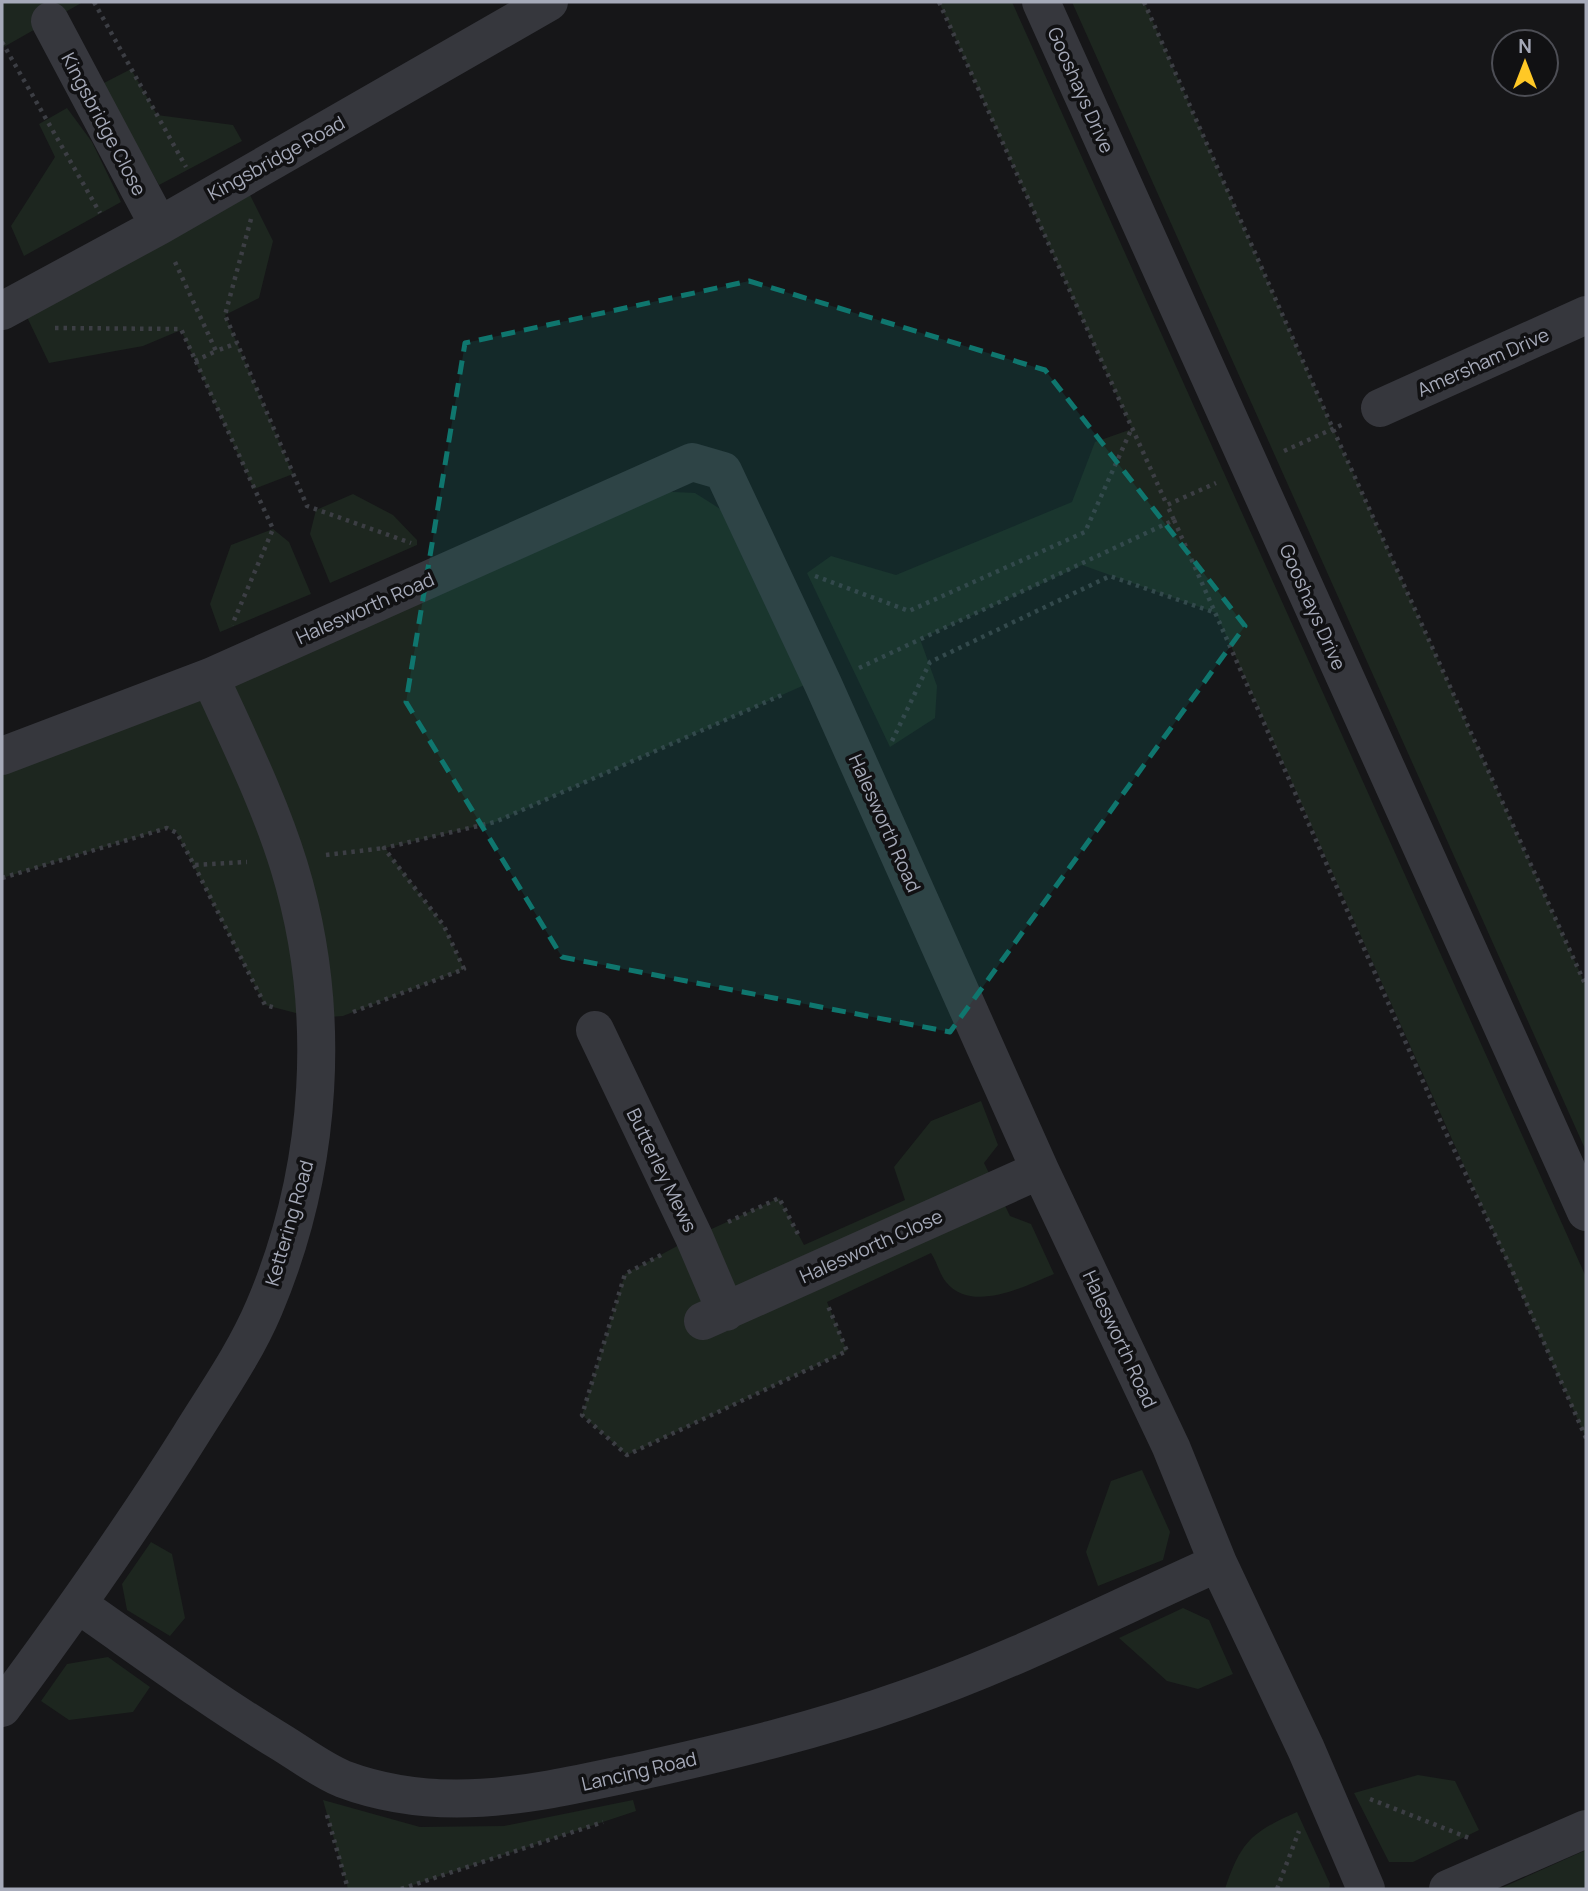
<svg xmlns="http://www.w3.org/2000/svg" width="1588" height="1891" viewBox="0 0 1588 1891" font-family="Manrope,sans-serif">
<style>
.green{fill:#1d261f}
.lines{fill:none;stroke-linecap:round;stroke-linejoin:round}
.path{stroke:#3c3e44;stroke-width:4.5;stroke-dasharray:3.5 5;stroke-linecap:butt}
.minor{stroke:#36373d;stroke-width:38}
.tertiary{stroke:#36373d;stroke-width:38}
.marked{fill:#0f766e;fill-opacity:0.2;stroke:#0f766e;stroke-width:5;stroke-dasharray:14 9;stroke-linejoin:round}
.labels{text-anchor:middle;stroke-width:7;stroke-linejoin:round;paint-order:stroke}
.street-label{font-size:19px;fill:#a6aab9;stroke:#111113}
</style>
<rect width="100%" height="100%" fill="#161618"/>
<path class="green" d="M2,2h81l-81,46z
M939,2h73l574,1275v161l-370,-825 -134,-48 -162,74 17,47 -2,32 -45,29 -83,-174 24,-17 65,19 176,-73 23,-60 37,-13z
M1072,2h72l189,427 253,557v165z
M131,69l26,46 76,10 9,16 -83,44 -57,-101z
M67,108l25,34 29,60 -97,54 -13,-30 44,-69 -16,-33z
M249,193l24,48 -14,57 -34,17 68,159 -39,15 -73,-159 -38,16 -94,17 -22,-46z
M652,491l43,2 30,19 84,171 -314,139 -110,26 59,78 20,43 -121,47 -28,2 -50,-13 -88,-172 -10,-5 -165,50v-108z
M353,494l40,21 24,25v5l-87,38 -20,-49 6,-24z
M273,529l16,13 22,52 -91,38 -10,-28 21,-59z
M981,1101l17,44 -14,18 26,53 21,8 23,50c-29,12 -82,40 -108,8 -6,-7 -9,-20 -15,-29l-104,49 20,49 -220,104 -45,-40 43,-141 69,-37 85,-39 25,47 101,-45 -11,-33 37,-46z
M1142,1470l28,62 -7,28 -65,26 -12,-34 25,-71z
M151,1542l21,12 13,64 -15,18 -43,-26 -5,-26z
M1183,1608l26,12 24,54 -35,15 -31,-8 -48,-43z
M108,1657l42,30 -17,25 -64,8 -28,-19 26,-37z
M1418,1775l37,6 24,49 -66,32h-24l-35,-69z
M323,1800l97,27 84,-1 129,-26 3,11 -235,78h-53z
M1297,1812l33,72 -1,5h-104c16,-48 27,-57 72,-77z
M1586,1850v39h-87z"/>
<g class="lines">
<path class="path" d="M94,2l92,165
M939,2l228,503
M1144,2l189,427 253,557
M2,42l98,171
M251,219l-26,96 82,191 104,37
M175,262l41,89 21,-8
M55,328l126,1 92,200 -41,96
M195,361l21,-10
M1284,451l62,-28
M1174,520l271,611 66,137 75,170
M815,576l94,35 176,-79 46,-102
M859,668l315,-148 -7,-15 49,-22
M892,741l38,-79 180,-86 106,37
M326,855l58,-7
M194,865l71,140 11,3
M2,878l165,-50 10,5 17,32 53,-3
M353,1012l111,-43 -20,-43 -60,-78 111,-26 289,-128
M728,1222l51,-24 20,38
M661,1255l-36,19 -43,141 45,40 220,-104 -19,-45
M1370,1799l99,39
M327,1815l21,74
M401,1889l202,-67
M1277,1889l22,-58"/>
<path class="minor" d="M50,21l109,205
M2,311l157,-85 390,-224
M1380,408l206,-93
M2,756l208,-79 482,-215 31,9 100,213 217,486 131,277 47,116 88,186 60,140
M595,1030l99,207 32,75
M703,1321l337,-151
M79,1605c66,46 131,94 200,136 20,12 42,29 64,38 99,37 193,14 293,-7 90,-20 182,-42 269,-73 107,-37 210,-90 313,-136
M2,1708c66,-89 129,-178 188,-272 26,-42 55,-83 74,-128 59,-139 69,-298 25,-442 -20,-65 -51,-127 -79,-189"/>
<path class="tertiary" d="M1041,2l545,1210
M1448,1889l138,-60"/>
</g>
<path class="marked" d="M749,281l296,89 200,256 -295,406 -388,-75 -156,-255 59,-359z"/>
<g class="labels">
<g class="street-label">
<text transform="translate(1081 90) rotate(66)" y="7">Gooshays Drive</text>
<text transform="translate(104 124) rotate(62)" y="7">Kingsbridge Close</text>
<text transform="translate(276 158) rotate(-29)" y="7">Kingsbridge Road</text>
<text transform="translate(1483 362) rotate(-24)" y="7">Amersham Drive</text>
<text transform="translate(1313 607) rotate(66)" y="7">Gooshays Drive</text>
<text transform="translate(365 608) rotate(-24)" y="7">Halesworth Road</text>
<text transform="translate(885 823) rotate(66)" y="7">Halesworth Road</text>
<text transform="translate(662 1170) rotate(64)" y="7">Butterley Mews</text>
<text transform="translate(289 1223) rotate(-74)" y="7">Kettering Road</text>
<text transform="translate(871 1246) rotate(-24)" y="7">Halesworth Close</text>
<text transform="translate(1120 1339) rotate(65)" y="7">Halesworth Road</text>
<text transform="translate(639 1771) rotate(-13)" y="7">Lancing Road</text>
</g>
</g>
<rect width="1588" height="1891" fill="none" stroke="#a6aab9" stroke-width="7"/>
<g transform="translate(1525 63)"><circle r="33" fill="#111113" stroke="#4d4e55" stroke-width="2"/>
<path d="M0-5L12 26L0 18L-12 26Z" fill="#ffc826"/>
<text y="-10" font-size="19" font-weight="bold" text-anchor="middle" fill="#a6aab9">N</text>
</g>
</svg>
